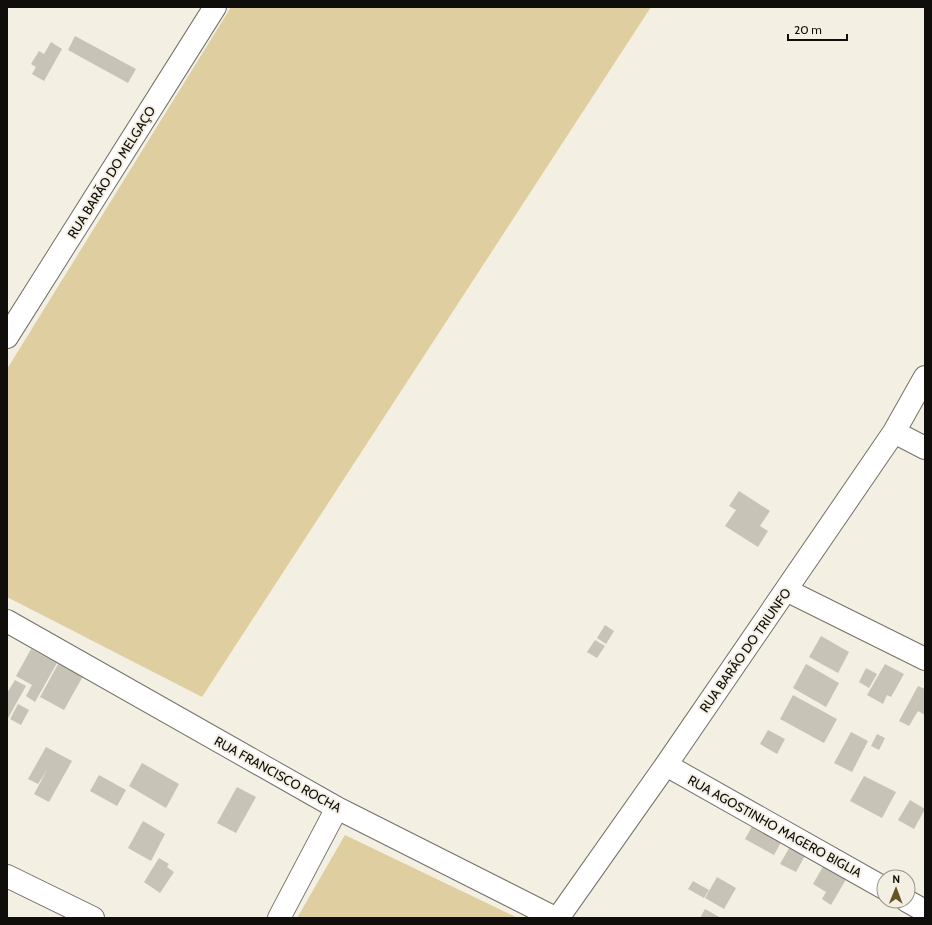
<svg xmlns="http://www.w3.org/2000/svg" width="932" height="925" viewBox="0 0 932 925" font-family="Cabin,sans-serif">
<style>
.green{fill:#dfcfa0}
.building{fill:#c7c3b7}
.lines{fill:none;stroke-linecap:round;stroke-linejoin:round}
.minor-casing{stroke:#747166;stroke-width:24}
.minor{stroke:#fff;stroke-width:22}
.labels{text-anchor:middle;stroke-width:4;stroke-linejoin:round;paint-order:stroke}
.street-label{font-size:13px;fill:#100e0a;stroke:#f3efe3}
</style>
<rect width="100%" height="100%" fill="#f3efe3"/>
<path class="green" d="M231,7h420l-449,690 -195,-100v-228z
M345,835l173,83h-221z"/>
<path class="building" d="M75,36l61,33 -8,14 -60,-33z
M51,42l11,7 -18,32 -12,-7 4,-7 -5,-3 8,-13 5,3z
M739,491l31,20 -10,15 8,5 -10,16 -33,-21 11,-16 -7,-4z
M605,625l9,6 -8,13 -9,-6z
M821,636l28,16 -11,21 -29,-16z
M595,640l10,6 -8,12 -10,-6z
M31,649l26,14 -22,39 -9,-6 6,-11 -16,-9z
M63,655l24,14 -23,41 -24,-13z
M806,664l33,19 -13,24 -33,-19z
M885,664l19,10 -13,23 -4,-2 -4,9 -16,-9z
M866,668l11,6 -8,14 -10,-6z
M15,680l11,6 -19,34v-27z
M918,686l7,3v26l-7,-4 -9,15 -10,-5z
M793,695l44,24 -13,24 -44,-24z
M18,704l11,6 -8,15 -11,-6z
M768,730l17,9 -8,15 -17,-10z
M851,732l17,9 -16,31 -18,-9z
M877,734l8,4 -6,12 -8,-4z
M46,747l26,14 -23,41 -15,-8 13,-24 -9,14 -10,-5z
M142,763l37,21 -13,24 -37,-22z
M99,775l27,15 -9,16 -27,-15z
M864,776l32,16 -14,26 -32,-17z
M237,787l19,10 -20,36 -19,-10z
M910,800l15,9 -11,20 -16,-9z
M143,821l22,13 -14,27 -23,-13z
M755,821l29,16 -10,18 -29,-16z
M792,843l15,9 -11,20 -16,-8z
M159,858l10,6 -2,3 7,5 -14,21 -16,-11z
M825,863l23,13 -17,29 -9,-6 4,-7 -13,-8z
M717,877l19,11 -12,21 -19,-11z
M693,881l16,9 -5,8 -16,-9z
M705,909l16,9h-21z"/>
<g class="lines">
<g class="minor-casing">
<path id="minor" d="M7,337l208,-330
M894,432l31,16
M786,590l139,69
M7,621l330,187 218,110
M666,765l218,123
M7,876l86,42
M907,901l18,10
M279,918l58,-110
M558,918l108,-153 228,-333 31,-55"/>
</g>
<use href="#minor" class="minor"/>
</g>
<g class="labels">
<g class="street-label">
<text transform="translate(111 172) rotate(-58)" y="5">RUA BARÃO DO MELGAÇO</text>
<text transform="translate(745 650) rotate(-55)" y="5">RUA BARÃO DO TRIUNFO</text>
<text transform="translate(278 774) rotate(29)" y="5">RUA FRANCISCO ROCHA</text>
<text transform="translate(775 826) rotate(29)" y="5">RUA AGOSTINHO MAGERO BIGLIA</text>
</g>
</g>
<rect width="932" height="925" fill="none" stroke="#100e0a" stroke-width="16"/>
<g transform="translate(896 889) rotate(1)"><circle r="19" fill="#f3efe3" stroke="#98958c"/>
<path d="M0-3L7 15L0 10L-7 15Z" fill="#655522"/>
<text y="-6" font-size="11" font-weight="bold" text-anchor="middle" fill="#100e0a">N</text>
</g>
<path d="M788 34v6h59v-6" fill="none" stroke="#100e0a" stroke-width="2"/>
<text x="794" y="34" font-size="12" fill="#100e0a" stroke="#f3efe3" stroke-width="3" paint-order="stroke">20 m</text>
</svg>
